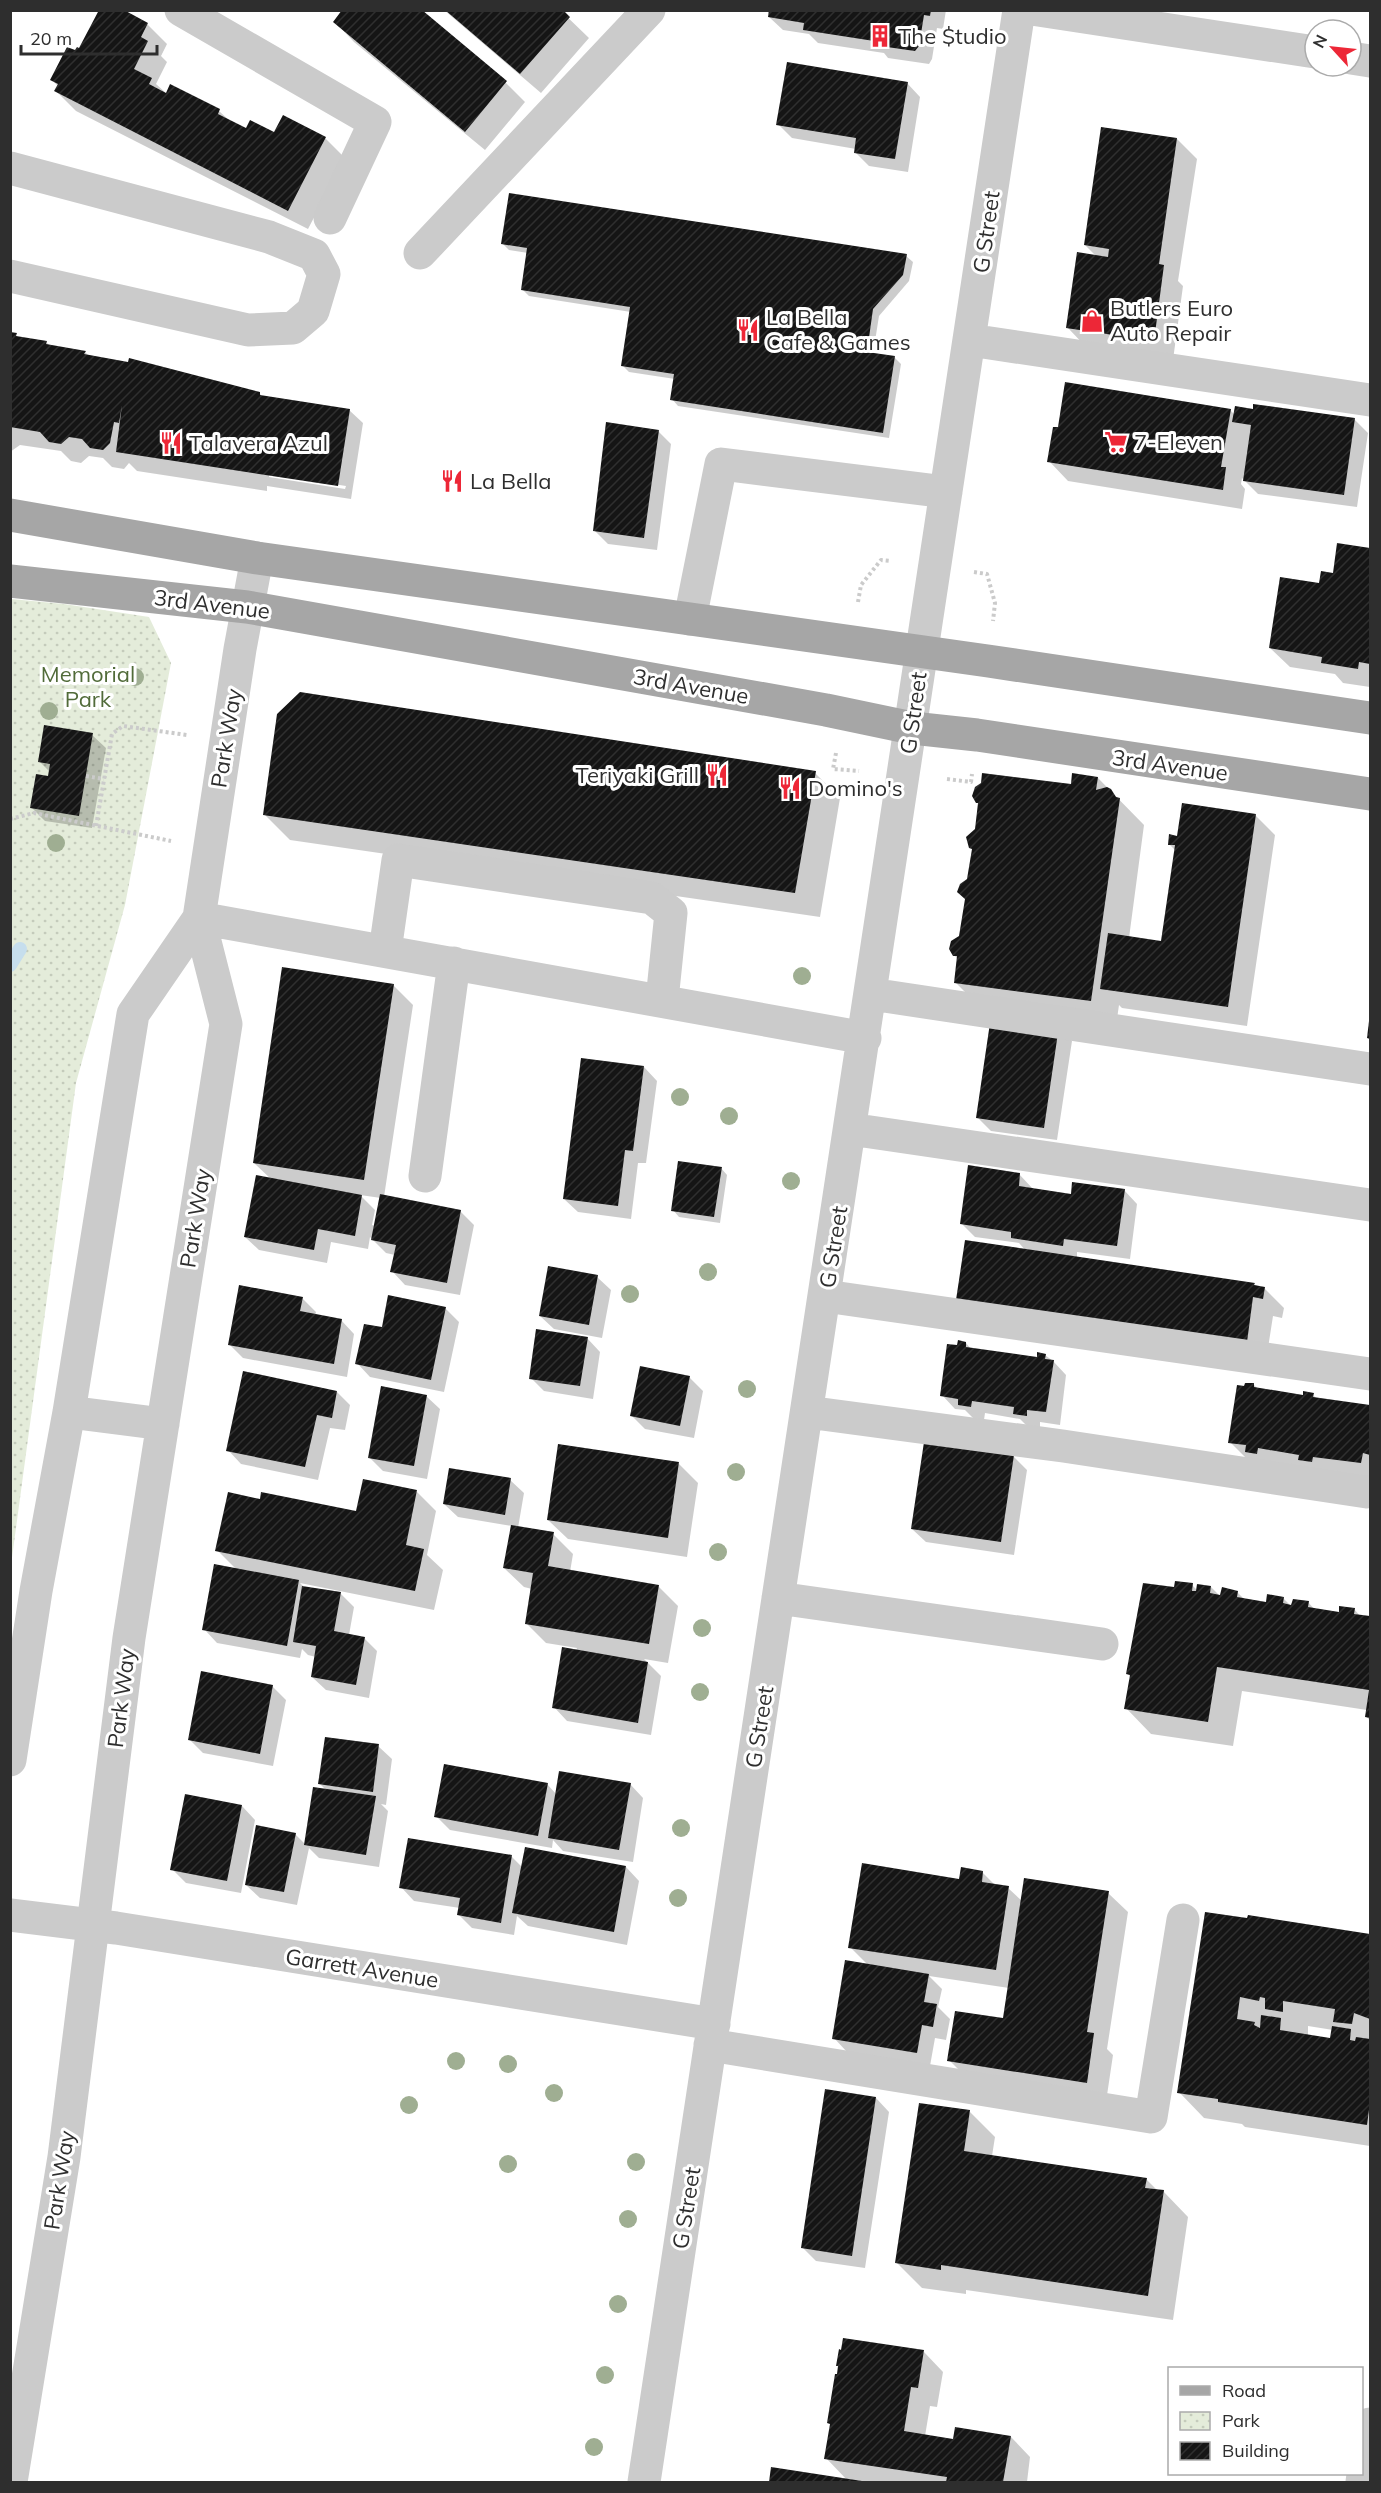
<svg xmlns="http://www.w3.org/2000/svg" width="1381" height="2493" viewBox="0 0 1381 2493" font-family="Mulish,sans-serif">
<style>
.park{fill:url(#park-dots)}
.shadow{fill:#0003;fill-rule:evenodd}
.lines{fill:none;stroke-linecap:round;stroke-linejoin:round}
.stream{stroke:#c6deed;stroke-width:14}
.building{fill:url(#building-hatch)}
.path{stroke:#cbcbcb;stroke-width:4;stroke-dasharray:3 3;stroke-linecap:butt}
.minor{stroke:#cbcbcb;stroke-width:33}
.major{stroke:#a6a6a6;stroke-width:33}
.tree{fill:#9fae92}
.labels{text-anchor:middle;stroke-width:6;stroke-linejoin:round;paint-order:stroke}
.poi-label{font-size:22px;fill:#2e2e2e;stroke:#fff;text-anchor:start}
.street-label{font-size:22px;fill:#2e2e2e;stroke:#fff}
.park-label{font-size:22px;fill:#516b39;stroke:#fff}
</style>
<defs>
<pattern id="park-dots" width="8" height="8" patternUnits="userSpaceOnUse" patternTransform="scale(1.5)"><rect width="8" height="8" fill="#e4ecda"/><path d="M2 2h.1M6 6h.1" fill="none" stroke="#c4cbbb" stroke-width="1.8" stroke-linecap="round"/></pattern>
<pattern id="building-hatch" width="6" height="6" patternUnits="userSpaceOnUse" patternTransform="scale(1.5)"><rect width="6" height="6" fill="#151515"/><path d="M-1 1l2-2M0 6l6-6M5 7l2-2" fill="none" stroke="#2f2f2f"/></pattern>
</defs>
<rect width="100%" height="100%" fill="#fff"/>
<path class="park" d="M11,599l53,5 85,13 22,46 -46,242 -49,178 -65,482z"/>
<path class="shadow" d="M444,10h116l29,28 -48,55z
M768,10h178l-3,19 -6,-1 -5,31 -3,5 -41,-6 -4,-5 -66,-10 -9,-9 -26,-4 -14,-13z
M335,22l170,60 20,20 -40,48 -131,-108z
M147,24l20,20 -6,12 6,6 -11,22 11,10 52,17 12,11 16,8 78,8 20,20 -37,71 -232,-118 -20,-20 2,-5 -6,-6 24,-27z
M907,83l13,14 -12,75 -39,-6 -14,-14 1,-3 -64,-11 -14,-14z
M1177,139l20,20 -19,122 5,5 -10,74 -86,-12 -19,-20 29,-71 -12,-12z
M502,243l404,13 7,6 -4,19 -30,35 -6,38 21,3 7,7 -12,74 -211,-32 -6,-7 3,-20 -46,-7 -6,-6 8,-54 -102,-16 -6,-6 5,-37 -19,-3z
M10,333l10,5 26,4 4,4 35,6 5,5 169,36 4,4 86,13 14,13 -12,76 -84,-13v5l-130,-20 -8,-8 -5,6 -12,-2 -9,-9 -14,-2 -8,7 -10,-2 -10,-10 -41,-6 -10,7zM269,474l77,12 -1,3 -76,-12z
M1230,410l5,5 119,4 14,14 -11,74 -99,-13 -16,-16 -1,6 4,5 -3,20 -174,-28 -19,-20z
M658,431l13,13 -14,106 -49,-6 -14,-14z
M1338,545l32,5v137l-27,-4 -8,-9 -45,-7 -20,-19 50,-63 14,-10z
M92,735l14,13 -14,80 -47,-7 -13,-13 18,-30v-6l-10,-10z
M815,773l25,25 -20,119 -530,-77 -25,-25z
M1098,778l46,47 -15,113 33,5 14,-92 -7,-7 9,-7 77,-22 20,20 -28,191 -125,-18 -3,-3 -3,21 -135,-18 -26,-26 3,-23 -4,-4 7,-18 111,-151z
M393,985l20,20 -29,192 76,14 14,14 -14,70 -55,-10 -13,-14 3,-16 -9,-2 -16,-16 -2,12 -37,-7 -4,21 -68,-13 -14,-13 27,-57 -18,-17zM360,1195l21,3 -6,28 -3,-1 3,-15z
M1058,1028l14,13 -15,99 -66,-9 -13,-13z
M644,1067l13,14 -11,82h-8l-7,56 -53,-7 -14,-13z
M721,1168l6,7 -7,48 -41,-6 -6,-7z
M1019,1174l14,15 39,6 52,-5 13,14 -7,55 -53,-7v6l178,27 9,3 20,20 -2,10 -9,-2 -7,45 -240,-110 -7,-8 -44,-6 -13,-13z
M597,1277l14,13 -9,48 -48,-9 -14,-13z
M302,1298l14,14 -1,4 26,4 13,14 -7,43 -104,-19 -14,-14z
M445,1308l14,14 -15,70 -74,-15 -13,-14 26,-34z
M587,1338l13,14 -7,47 -49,-8 -13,-13z
M966,1343l5,6 67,10 7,-4 8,6 13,14 -6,50 -20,-3v6l-12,-1 -8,-8 -35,-6 -1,7 -11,-2 -8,-8 -10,-1 -13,-14 16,-48z
M690,1378l13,13 -9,47 -49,-9 -13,-13z
M1254,1385l5,5 45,7 9,-2 4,4 53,8v74l-120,-19 -20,-20 8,-56z
M337,1392l13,13 -5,25 -15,-2 -12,52 -77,-16 -13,-14z
M426,1396l14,13 -13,70 -44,-8 -13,-13z
M1014,1457l13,13 -13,85 -88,-13 -14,-13z
M678,1463l20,20 -11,74 -119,-18 -20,-19z
M510,1480l14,13 -6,35 35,6 20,20 -3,18 88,14 20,20 -10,57 -24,-4 17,17 -10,59 -84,-14 -13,-14 23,-59 -31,-5 -20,-20 6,-34 -8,-2 -20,-19 8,-42 -54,-9 -14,-13z
M416,1491l20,20 -9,44 16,15 -9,40 -134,-27 5,5 35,5 14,14 -5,28 15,3 13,13 -8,47 -43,-8 -14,-13 4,-20 -8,-2 -6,-6 -2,9 -83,-15 -13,-14 33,-59 -20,-20 44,-50 96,13z
M1192,1585l5,5 14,-3 9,9 17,-4 8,8 22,4 16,-6 9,9 16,-5 7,8 25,4 14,-5 7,8 9,1v103l-4,-5 1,-6 -125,-19 -9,55 -82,-12 -25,-26 5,-31 -3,-3 47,-85z
M272,1686l14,14 -13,66 -70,-13 -13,-13z
M378,1746l14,13 -6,46 -5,-1 7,7 -9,56 -60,-9 -10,-10 -12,57 -37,-7 -14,-13 49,-51 11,11 20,-55 -6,-6z
M547,1784l10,11 73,-11 13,14 -10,64 -70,-11 -10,-11 -1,8 -102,-18 -14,-14z
M242,1806l13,14 -14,73 -55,-10 -14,-14z
M512,1857l11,11 103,-1 13,14 -12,64 -99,-19 -11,-10 -3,19 -42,-7 -13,-13 1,-7 -46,-7 -13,-14z
M982,1872l14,14 12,2 14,13 86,-8 20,19 -21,137 6,6 -7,47 -137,-22 -20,-20 55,-40 5,-32 -80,-12 13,13 -4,18 12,12 -4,21 -11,-2 -5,28 -83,-14 -13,-14 34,-73 -18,-18 111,-66z
M1249,1916l121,19v211l-125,-19 -3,-3 -38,-6 -25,-26zM1308,2026l25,4 -2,10 -23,-4z
M876,2098l13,14 -24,156 -49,-7 -13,-13z
M970,2112l25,25 -3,19 154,23 12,12h5l25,26 -15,103 -207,-30v4l-44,-6 -25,-25z
M924,2352l19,20 -6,35 -7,-1 -5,30 29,5 57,-4 19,20 -3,25h-256l2,-13 75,12 -22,-23 13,-82z"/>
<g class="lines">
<path class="stream" d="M10,965l10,-16"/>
</g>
<path class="building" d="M99,10h25l24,13 -7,14 7,4 -14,28 18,9 -3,6 17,9 4,-9 50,25 -2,5 28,14 4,-8 24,12 9,-17 43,22 -38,74 -234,-120 4,-7 -8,-4 17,-33 8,3 2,-3 2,1z
M342,10h80l85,71 -42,51 -132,-110z
M445,10h118l7,7 -50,57z
M769,10h162l-1,6 -6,-1 -5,31 -4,5 -42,-6 1,-4 -71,-11 1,-7 -36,-6z
M787,62l121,20 -13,77 -41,-6 2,-15 -80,-13z
M1101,127l76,11 -18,126 5,1 -10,76 -88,-13 11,-76 31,5 1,-8 -25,-4z
M509,193l398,61 -4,21 -30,34 -6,43 28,4 -12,77 -213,-33 4,-26 -53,-8 9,-59 -109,-17 6,-42 -26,-4z
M10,332l7,1 -1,3 31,5 -1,3 40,7 -2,3 44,8 1,-4 131,34v3l90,14 -12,77 -222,-34 6,-47 -3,18 -5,-1 -4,21 -7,7 -13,-2 -8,-9 -13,-2 -8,7 -12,-2 -9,-10 -30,-5z
M1065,382l166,27 -10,58h5l-3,23 -176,-28 6,-35h5z
M1253,404l102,14 -11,77 -101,-14 8,-56 -19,-3 3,-16 18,3z
M606,422l53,8 -15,108 -51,-7z
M1337,543l33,5v116l-11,-2 -1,7 -37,-6 1,-6 -53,-9 11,-71 39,6 2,-12 12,2z
M300,692l516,79 -21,122 -532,-78 14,-101z
M44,725l49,8 -14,83 -49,-8 6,-34 12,2 2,-12 -12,-2z
M982,773l89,11 1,-11 26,4 -2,13 11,-3 4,2 5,8 4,1 -29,203 -137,-18 3,-27h-4l-4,-7 2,-8 8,-5 6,-37 -8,-7 3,-8 7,-5 5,-30 -3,-1 -3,-11 9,-8 3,-26h-2l-4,-7 3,-9 6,-4z
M1182,803l74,11 -28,193 -128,-18 8,-56 53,8 14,-96h-7l1,-11 8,2z
M282,967l112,17 -30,196 -111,-17z
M991,1016l68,10 -15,102 -68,-10z
M1369,1021h1v18l-3,-1z
M581,1058l63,8 -11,85 -8,-1 -7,56 -55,-7z
M678,1161l44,6 -8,50 -43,-6z
M968,1165l52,8 -1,13 52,8 1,-12 53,7 -8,57 -53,-7 -1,7 -52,-8v-6l-51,-8z
M256,1175l106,20 -7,41 -37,-7 -4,21 -70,-13z
M380,1194l81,16 -14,73 -57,-11 6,-27 -25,-5z
M965,1240l290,43 -1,2 11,2 -2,12 -10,-2 -6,45 -291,-42z
M548,1266l50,9 -9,50 -50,-9z
M239,1285l64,12 -3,14 42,8 -8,45 -106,-19z
M388,1295l58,12 -15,73 -76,-16 9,-40 18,3z
M536,1329l52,8 -8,49 -51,-7z
M958,1340l8,2v5l71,10v-5l9,2 -1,5 9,1 -8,52 -19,-2v6l-14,-2 1,-7 -42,-6 -1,6 -13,-2v-6l-18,-3 7,-52 10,1z
M640,1366l50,10 -10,50 -50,-10z
M243,1371l94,20 -5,27 -15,-3 -12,52 -79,-16z
M1245,1383h9v4l49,8v-4l11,2 -1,4 57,8v50l-7,-2 -2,10 -48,-6 -1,5 -14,-2 1,-5 -41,-7 -1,6 -12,-2 1,-7 -18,-2 9,-58 7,1z
M381,1386l46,9 -13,71 -46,-8z
M924,1442l90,13 -13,87 -90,-13z
M558,1444l121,18 -11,76 -121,-18z
M449,1468l62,10 -6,37 -62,-11z
M363,1479l54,11 -11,55 18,4 -9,42 -200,-40 13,-59 32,7 1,-7 95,19z
M511,1525l43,7 -6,34 111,19 -10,59 -124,-20 8,-51 -30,-5z
M214,1564l85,16 -12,66 -85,-16z
M1175,1581l18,2 -1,8h4l1,-7 14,2 -1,7 10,2 2,-8 16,4 -1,6 29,5 1,-8 17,3 -1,6 8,2 2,-6 16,2 -1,6 31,5v-6l16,2 -1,6 16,2v102l-5,-1 4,-27 -152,-23 -9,55 -84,-13 6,-34 -4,-1 17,-91 31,4z
M302,1586l39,6 -7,39 31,6 -9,48 -45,-8 5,-31 -23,-4z
M562,1647l86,15 -10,61 -86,-15z
M201,1671l72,14 -13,69 -72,-14z
M325,1737l54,7 -6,48 -55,-8z
M444,1764l104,19 -10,53 -104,-19z
M559,1771l72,12 -12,67 -71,-12z
M313,1787l63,9 -10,59 -62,-10z
M185,1794l57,11 -15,76 -57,-11z
M256,1825l40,8 -12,59 -39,-7z
M408,1838l104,17 -11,68 -44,-8 3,-17 -61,-10z
M525,1847l101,19 -12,66 -102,-19z
M862,1863l97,16 2,-12 22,4 -1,11 27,4 -13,84 -148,-22z
M1024,1878l85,13 -22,141 7,1 -7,50 -140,-22 8,-50 48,7z
M1205,1912l42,6 1,-3 122,19v85l-16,-6 -2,11 -19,-2 2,-13 -52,-8v11l-18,-3v-11l-5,-1 -1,4 -19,-4 -3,22 18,3 -1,3 6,3 1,-13 20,3 -1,12 50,8 2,-12 19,3 -1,11 5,1 1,-4 14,2v63l-3,23 -149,-23v-3l-41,-6z
M845,1960l84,14 -5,28 13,2 -4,23 -11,-2 -5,28 -85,-14z
M825,2089l51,8 -24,159 -51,-8z
M919,2103l51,7 -6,41 183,27 -2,10 19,2 -16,106 -207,-31v5l-46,-7z
M843,2338l81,12 -6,38 -7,-1 -7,44 49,8 2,-12 56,9 -8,46h-57l1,-5 -123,-18 6,-35 -3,-1 8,-49h2l1,-8h-2l3,-17 2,1z
M771,2467l91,14v1h-93z"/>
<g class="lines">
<path class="path" d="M974,572l13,2 8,29 -2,18
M858,602l3,-17 20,-25 10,1
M836,753l-3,16 26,2
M86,776l18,3
M947,779l24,3 1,-8
M10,819l24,-6 137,28
M96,826l16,-92 11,-8 64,9"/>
<path class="minor" d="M181,10l194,112 -45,96
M1038,10l277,42
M1351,58l19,3
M10,168l259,69 45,18 10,19 -11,37 -20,17 -45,2 -238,-54
M420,253l229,-243
M970,340l400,60
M690,619l31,-155 225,28
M199,918l666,120
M385,951l13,-91 254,38 19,15 -9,87
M871,994l499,75
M850,1129l520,76
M425,1176l29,-213
M825,1296l545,78
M69,1412l94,12
M807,1412l256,34 304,46
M778,1598l324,46
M10,1760l26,-169 33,-179 64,-398 66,-96
M10,1915l106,13 598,96
M710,2045l441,72 32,-197
M11,2482l53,-325 65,-519 97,-614 -27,-106 41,-269 17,-91
M644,2482l375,-2472
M1362,2482l8,-58"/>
<path class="major" d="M10,515l247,43 731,103 382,57
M10,581l237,26 579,103 86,18 65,7 393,59"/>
</g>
<g class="tree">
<circle cx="135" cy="677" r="9"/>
<circle cx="49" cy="711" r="9"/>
<circle cx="56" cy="843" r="9"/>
<circle cx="802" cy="976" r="9"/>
<circle cx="680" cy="1097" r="9"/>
<circle cx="729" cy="1116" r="9"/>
<circle cx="791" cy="1181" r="9"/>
<circle cx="708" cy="1272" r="9"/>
<circle cx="630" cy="1294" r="9"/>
<circle cx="747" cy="1389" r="9"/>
<circle cx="736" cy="1472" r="9"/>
<circle cx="718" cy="1552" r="9"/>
<circle cx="702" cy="1628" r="9"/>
<circle cx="700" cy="1692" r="9"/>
<circle cx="681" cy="1828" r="9"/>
<circle cx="678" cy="1898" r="9"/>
<circle cx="456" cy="2061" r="9"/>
<circle cx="508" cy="2064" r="9"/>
<circle cx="554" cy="2093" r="9"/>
<circle cx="409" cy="2105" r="9"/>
<circle cx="636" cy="2162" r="9"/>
<circle cx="508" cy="2164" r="9"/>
<circle cx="628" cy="2219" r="9"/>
<circle cx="618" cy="2304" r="9"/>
<circle cx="605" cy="2375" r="9"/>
<circle cx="594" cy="2447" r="9"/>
</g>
<defs>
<g id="building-bare" transform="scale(1.8)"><path d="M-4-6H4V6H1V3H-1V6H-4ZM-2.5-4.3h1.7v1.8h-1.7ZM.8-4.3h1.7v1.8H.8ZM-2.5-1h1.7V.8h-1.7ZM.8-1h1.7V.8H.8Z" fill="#ed2737" stroke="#fff" stroke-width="2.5" paint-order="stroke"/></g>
<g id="shop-bare" transform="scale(1.8)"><path d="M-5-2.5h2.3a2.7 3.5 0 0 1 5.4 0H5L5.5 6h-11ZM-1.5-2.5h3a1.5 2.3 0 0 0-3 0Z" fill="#ed2737" stroke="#fff" stroke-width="2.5" paint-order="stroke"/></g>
<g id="restaurant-bare" transform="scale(1.8)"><path d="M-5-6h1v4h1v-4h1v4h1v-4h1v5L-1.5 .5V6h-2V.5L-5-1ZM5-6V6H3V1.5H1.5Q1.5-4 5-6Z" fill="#ed2737" stroke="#fff" stroke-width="2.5" paint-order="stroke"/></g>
<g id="supermarket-bare" transform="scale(1.8)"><path d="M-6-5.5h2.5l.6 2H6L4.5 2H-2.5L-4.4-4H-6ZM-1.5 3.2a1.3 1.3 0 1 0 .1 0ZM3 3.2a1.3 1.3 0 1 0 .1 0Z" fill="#ed2737" stroke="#fff" stroke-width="2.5" paint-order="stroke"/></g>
</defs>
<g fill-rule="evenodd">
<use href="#building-bare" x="880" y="36"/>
<use href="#shop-bare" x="1092" y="321"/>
<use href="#restaurant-bare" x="748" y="330"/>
<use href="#supermarket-bare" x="1116" y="442"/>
<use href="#restaurant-bare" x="171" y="443"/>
<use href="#restaurant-bare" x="452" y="481"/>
<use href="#restaurant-bare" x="717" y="775"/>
<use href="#restaurant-bare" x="790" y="788"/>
</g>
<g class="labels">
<g class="poi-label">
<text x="898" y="44">The $tudio</text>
<text x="1110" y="316">Butlers Euro<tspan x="1110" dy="25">Auto Repair</tspan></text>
<text x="766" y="325">La Bella<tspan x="766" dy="25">Cafe &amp; Games</tspan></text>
<text x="1134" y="450">7-Eleven</text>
<text x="189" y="451">Talavera Azul</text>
<text x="470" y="489">La Bella</text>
<text x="699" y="783" text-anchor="end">Teriyaki Grill</text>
<text x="808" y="796">Domino's</text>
</g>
<g class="street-label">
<text transform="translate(986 232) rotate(-82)" y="8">G Street</text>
<text transform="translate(212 604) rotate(7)" y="8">3rd Avenue</text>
<text transform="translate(691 686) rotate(10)" y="8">3rd Avenue</text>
<text transform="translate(913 713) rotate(-82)" y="8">G Street</text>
<text transform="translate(226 738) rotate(-81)" y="8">Park Way</text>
<text transform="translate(1170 765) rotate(8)" y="8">3rd Avenue</text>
<text transform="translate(195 1218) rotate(-81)" y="8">Park Way</text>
<text transform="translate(833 1247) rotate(-81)" y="8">G Street</text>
<text transform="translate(121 1698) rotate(-83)" y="8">Park Way</text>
<text transform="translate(759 1727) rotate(-81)" y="8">G Street</text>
<text transform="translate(362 1968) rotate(9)" y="8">Garrett Avenue</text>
<text transform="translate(59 2180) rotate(-81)" y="8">Park Way</text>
<text transform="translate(686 2208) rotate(-81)" y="8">G Street</text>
</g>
<g class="park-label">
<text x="88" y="682">Memorial<tspan x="88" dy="25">Park</tspan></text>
</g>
</g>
<rect width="1381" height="2493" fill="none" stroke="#2e2e2e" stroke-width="24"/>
<rect x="1168" y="2367" width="195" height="108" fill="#ffffff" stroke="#ababab" stroke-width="1.5"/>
<rect x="1180" y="2386" width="30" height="9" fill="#a6a6a6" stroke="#ababab" stroke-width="1.5"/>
<text x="1222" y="2397" font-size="18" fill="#2e2e2e">Road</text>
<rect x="1180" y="2412" width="30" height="18" fill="url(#park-dots)" stroke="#ababab" stroke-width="1.5"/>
<text x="1222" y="2427" font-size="18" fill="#2e2e2e">Park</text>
<rect x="1180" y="2442" width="30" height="18" fill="url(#building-hatch)" stroke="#ababab" stroke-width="1.5"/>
<text x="1222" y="2457" font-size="18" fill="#2e2e2e">Building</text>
<g transform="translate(1333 48) rotate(297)"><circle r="28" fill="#ffffff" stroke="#ababab" stroke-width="1.5"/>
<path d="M0-4.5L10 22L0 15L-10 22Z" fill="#ed2737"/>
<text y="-9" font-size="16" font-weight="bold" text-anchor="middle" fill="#2e2e2e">N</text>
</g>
<path d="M21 45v9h136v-9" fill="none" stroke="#2e2e2e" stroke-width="3"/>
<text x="30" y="45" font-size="18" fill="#2e2e2e" stroke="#ffffff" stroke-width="4.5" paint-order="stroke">20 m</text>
</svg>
